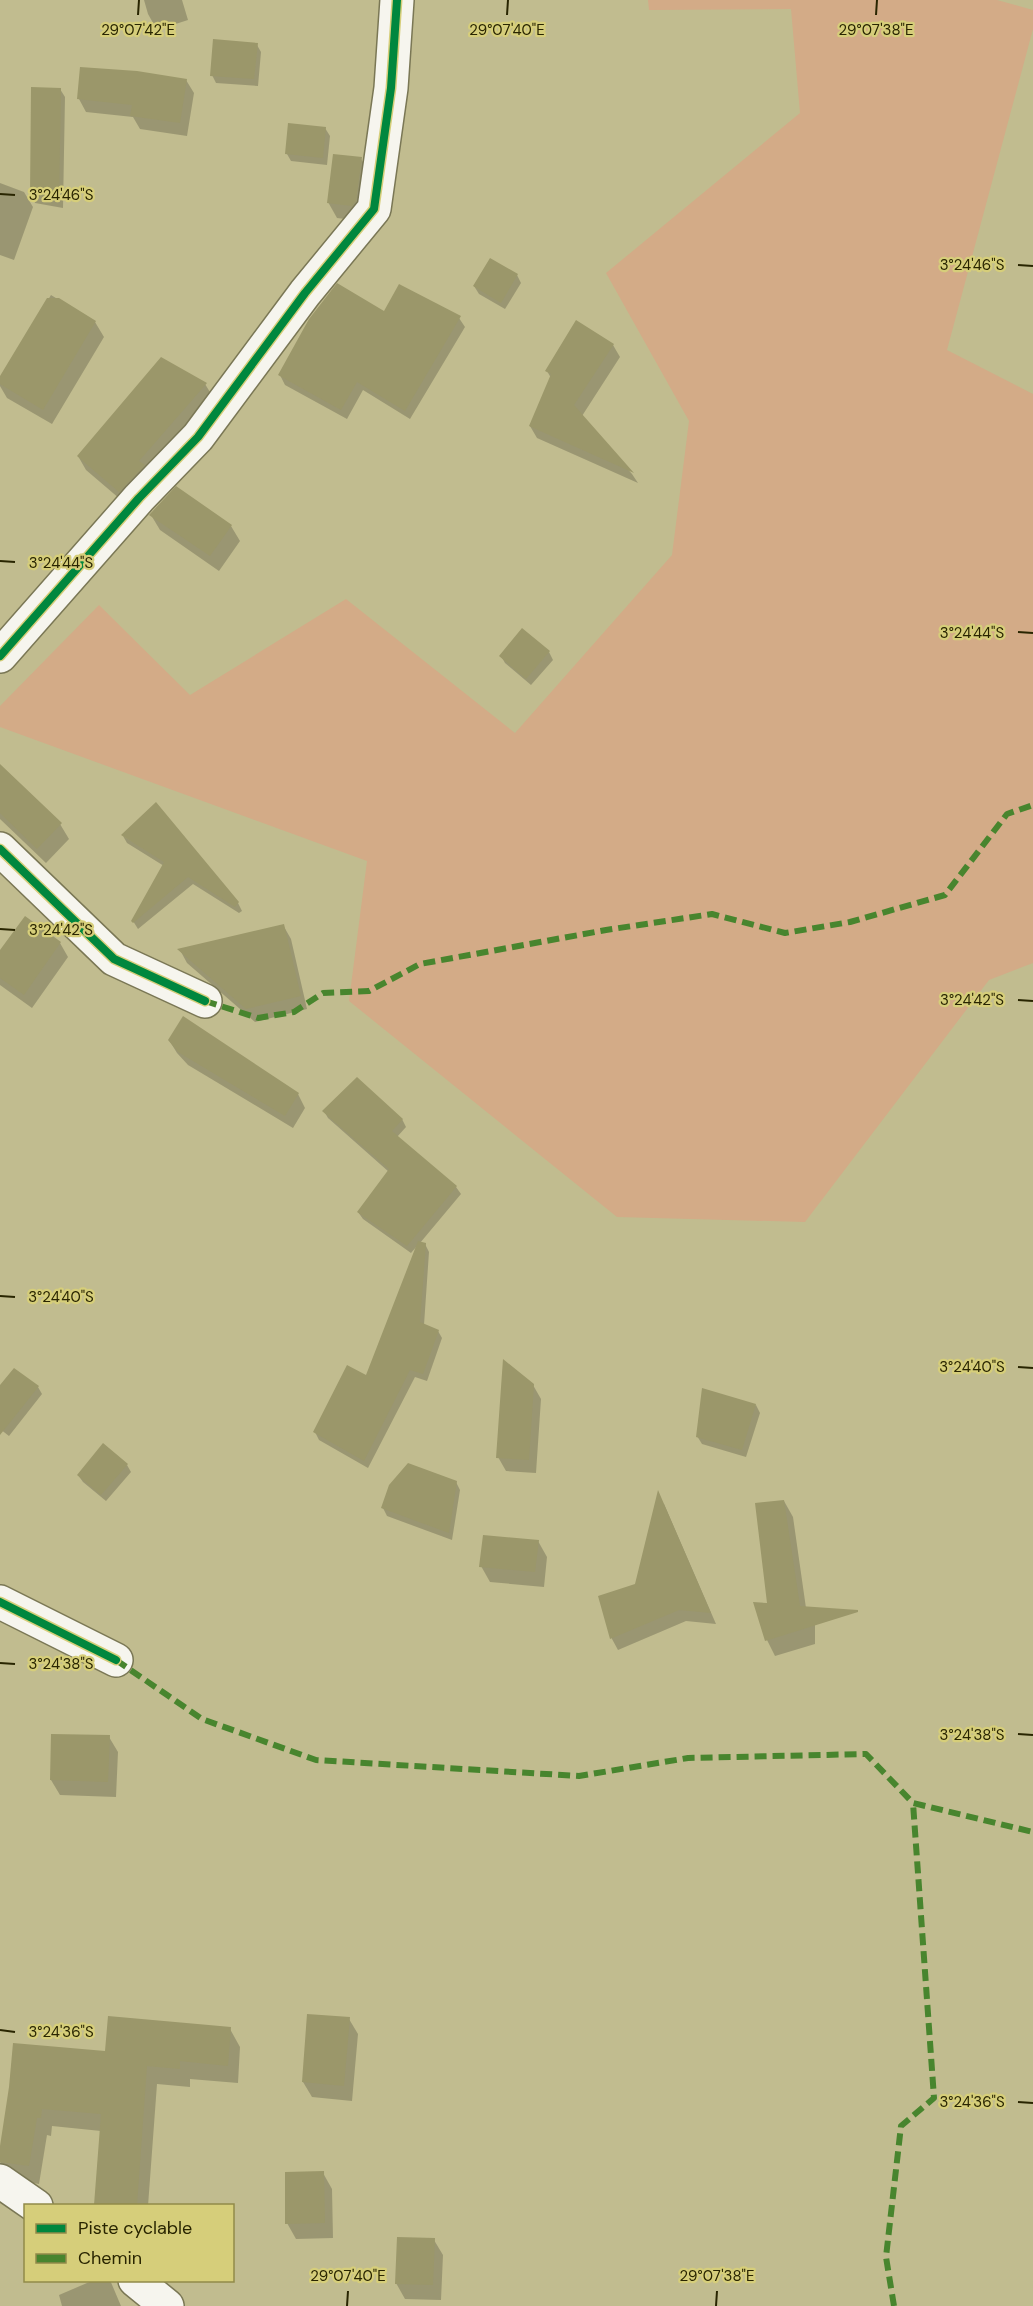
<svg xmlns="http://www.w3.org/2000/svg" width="1033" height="2306" viewBox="0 0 1033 2306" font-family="'DM Sans',sans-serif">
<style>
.green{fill:#d3ab87}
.shadow{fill:#0003}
.building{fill:#9b976a}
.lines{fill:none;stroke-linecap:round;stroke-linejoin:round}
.street-casing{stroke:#7a7755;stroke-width:36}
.street{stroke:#f6f5ee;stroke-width:33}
.quiet{stroke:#48852e;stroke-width:6;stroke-dasharray:12 6;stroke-linecap:butt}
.cycleway-casing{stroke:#d6ce7a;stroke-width:11}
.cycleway{stroke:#00873e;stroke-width:8}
.ticks{fill:none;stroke:#292501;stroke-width:2}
.ticks-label{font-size:15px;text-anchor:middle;fill:#292501;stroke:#d6ce7a;stroke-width:4.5;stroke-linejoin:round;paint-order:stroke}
</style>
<rect width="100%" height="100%" fill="#c1bc8f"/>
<path class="green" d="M648,0h349l36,10v19l-86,321 86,44v569l-44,17 -184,242 -188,-5 -268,-216 18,-140 -367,-134v-21l99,-101 91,90 156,-96 169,134 157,-178 17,-134 -83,-148 194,-160 -9,-104 -142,1z"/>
<path class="shadow" d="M144,0h38l6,20 -31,10 -9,-16z
M257,45l4,7 -3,34 -42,-3 -4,-8z
M186,80l8,13 -7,43 -47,-7 -7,-12 -47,-5 -7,-13z
M60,89l5,8 -2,111 -28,-5 -4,-8z
M325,128l5,8 -3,29 -36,-4 -4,-7z
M361,159l9,15 -9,47 -24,-3 -9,-16z
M0,183l24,9 9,15 -19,53 -14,-5z
M517,275l4,8 -16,26 -26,-15 -5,-8z
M51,295l44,27 9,15 -52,87 -45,-26 -7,-12v-8z
M384,313l75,5 6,9 -55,92 -47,-29 -16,29 -62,-34 -5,-10z
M613,345l7,12 -38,59 50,58 6,9 -101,-45 -7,-12 21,-48 -4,-7z
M205,384l8,13 -86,108 -41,-35 -8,-14z
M151,515l80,11 9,15 -21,30 -59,-41z
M523,630l26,22 4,8 -22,25 -26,-22 -4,-7z
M0,772l60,52 9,15 -23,24 -46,-44z
M123,836l115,67 4,8 -3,2 -46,-29 -55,45 -5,-8 31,-55 -37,-23z
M283,925l8,14 16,70 -52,13 -68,-59 -7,-13z
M60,943l8,14 -36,51 -32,-23v-32z
M169,1040l129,54 7,14 -12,20 -105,-63 -11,-12z
M324,1111l78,8 4,8 -9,10 59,50 5,7 -41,49 5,1 4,8 -5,73 14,6 4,7 -15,43 -12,-4 -47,91 -49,-28 -4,-8 52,-55 50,-131 -6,7 -48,-34 -5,-7 31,-40 -61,-54z
M533,1385l8,14 -5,74 -30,-2 -8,-14z
M38,1387l4,7 -33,42 -9,-7v-41z
M756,1405l4,8 -14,44 -44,-13 -5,-8z
M127,1465l4,7 -25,29 -23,-19 -5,-7z
M456,1482l4,8 -8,50 -65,-24 -4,-8z
M784,1501l9,16 13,91 9,15v21l-40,12 -8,-16 2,-35z
M664,1504l52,120 -30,-3 -68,29 -6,-11 -13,-42 37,-12z
M538,1541l9,16 -3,30 -54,-5 -9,-16z
M109,1737l9,15 -2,45 -56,-2 -9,-15z
M349,2019l9,15 -6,67 -40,-4 -9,-15z
M230,2029l10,18 -2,36 -48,-4v8l-33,-3 -9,122h-53l6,-75 -49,-5 -1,10 -4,-1 -8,49 -29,-5 -10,-17v-4l11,-71 96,-35z
M323,2173l9,16 1,49 -37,1 -9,-16z
M434,2240l9,15 -2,45 -36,-1 -9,-16z
M94,2280h16l11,26h-59l-3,-11z"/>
<path class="building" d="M213,39l45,4 -4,36 -44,-3z
M80,67l57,4 50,8 -7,44 -50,-7 2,-11 -55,-6z
M31,87l30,1 -2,113 -29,-6z
M288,123l38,4 -3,31 -38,-4z
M333,154l29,3 -6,44 -4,5 -25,-3z
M490,258l28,16 -17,29 -28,-17z
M337,283l47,28 15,-27 62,32 -56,95 -48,-29 -16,28 -63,-35 31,-56z
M47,298h12l37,23 -53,89 -43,-26v-8z
M576,320l38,24 -40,61 60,68 -105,-47 22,-52 -6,-3z
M161,357l46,26 -68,78 6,4 -26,27 -42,-36z
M176,486l56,39 -22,31 -61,-41z
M522,628l28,23 -24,28 -27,-23z
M0,764l62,59 -25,26 -37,-36z
M156,802l83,100 -4,5 -47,-30 -55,46 -2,-2 33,-59 -43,-27z
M25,916l36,26 -37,53 -24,-17v-28z
M284,924l17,72 -55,13 -69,-60z
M183,1016l116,77 -14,23 -107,-64 -10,-12z
M357,1077l46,42 -11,12 65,55 -50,60 -50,-34 32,-43 -67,-58z
M418,1241l8,2 -6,79 19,8 -16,44 -13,-4 -46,91 -51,-29 34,-67 19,10z
M503,1359l31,25 -5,76 -33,-2z
M14,1368l25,18 -39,49v-50z
M702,1388l54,16 -14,46 -46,-13z
M103,1443l25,21 -27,31 -24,-20z
M408,1463l49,18 -8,52 -68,-25 8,-23z
M658,1490l53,123 -32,-3 -69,29 -12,-43 37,-12z
M784,1500l16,106 58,4v2l-93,29 -12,-39 14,1 -12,-100z
M483,1535l56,5 -4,32 -56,-5z
M51,1734l59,1 -2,47 -58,-2z
M307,2014l43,3 -6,69 -42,-4z
M108,2016l123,11 -3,39 -48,-5v8l-33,-3 -10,139h-43l7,-91 -59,-5 -1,9h-4l-8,48 -29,-4v-16l9,-59 4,-44 92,8z
M324,2171l1,52 -40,1v-52z
M397,2237l38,1 -2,47 -38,-1z"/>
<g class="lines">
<g class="street-casing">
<path id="street" d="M0,656l139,-158 59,-61 107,-144 69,-84 17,-121 6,-88
M0,849l114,110 91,42
M0,1602l116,58
M0,2181l36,25
M135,2280l32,26"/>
</g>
<use href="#street" class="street"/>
<path class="quiet" d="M205,1001l53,17 36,-6 29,-19 46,-2 51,-27 186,-34 106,-16 73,19 65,-11 95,-27 62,-81 26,-9
M116,1660l86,59 114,41 263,16 109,-18 178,-4 47,49 120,29
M894,2306l-8,-49 15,-131 33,-28 -21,-295"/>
<g class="cycleway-casing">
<path id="cycleway" d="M0,656l139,-158 59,-61 107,-144 69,-84 17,-121 6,-88
M0,849l114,110 91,42
M0,1602l116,58"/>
</g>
<use href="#cycleway" class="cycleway"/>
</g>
<path class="ticks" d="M138,15l1,-15M507,15l1,-15M876,15l1,-15M0,194l15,1M1018,265l15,1M0,561l15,1M1018,632l15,1M0,929l15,1M1018,1000l15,1M0,1296l15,1M1018,1367l15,1M0,1663l15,1M1018,1734l15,1M0,2030l15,2M1018,2102l15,1M347,2306l1,-15M716,2306l1,-15"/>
<g class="ticks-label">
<text x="138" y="35">29°07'42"E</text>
<text x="507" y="35">29°07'40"E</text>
<text x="876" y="35">29°07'38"E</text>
<text x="61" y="200">3°24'46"S</text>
<text x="972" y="270">3°24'46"S</text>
<text x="61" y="568">3°24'44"S</text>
<text x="972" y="638">3°24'44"S</text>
<text x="61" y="935">3°24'42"S</text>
<text x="972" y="1005">3°24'42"S</text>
<text x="61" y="1302">3°24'40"S</text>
<text x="972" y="1372">3°24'40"S</text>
<text x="61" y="1669">3°24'38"S</text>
<text x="972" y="1740">3°24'38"S</text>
<text x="61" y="2037">3°24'36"S</text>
<text x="972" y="2107">3°24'36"S</text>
<text x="348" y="2281">29°07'40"E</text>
<text x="717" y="2281">29°07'38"E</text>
</g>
<rect x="24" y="2204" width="210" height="78" fill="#d6ce7a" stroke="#918a4a" stroke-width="1.5"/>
<rect x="36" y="2224" width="30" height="9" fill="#00873e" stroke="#918a4a" stroke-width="1.5"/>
<text x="78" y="2234" font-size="18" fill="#292501">Piste cyclable</text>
<rect x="36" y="2254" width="30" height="9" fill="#48852e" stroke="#918a4a" stroke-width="1.5"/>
<text x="78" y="2264" font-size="18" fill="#292501">Chemin</text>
</svg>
